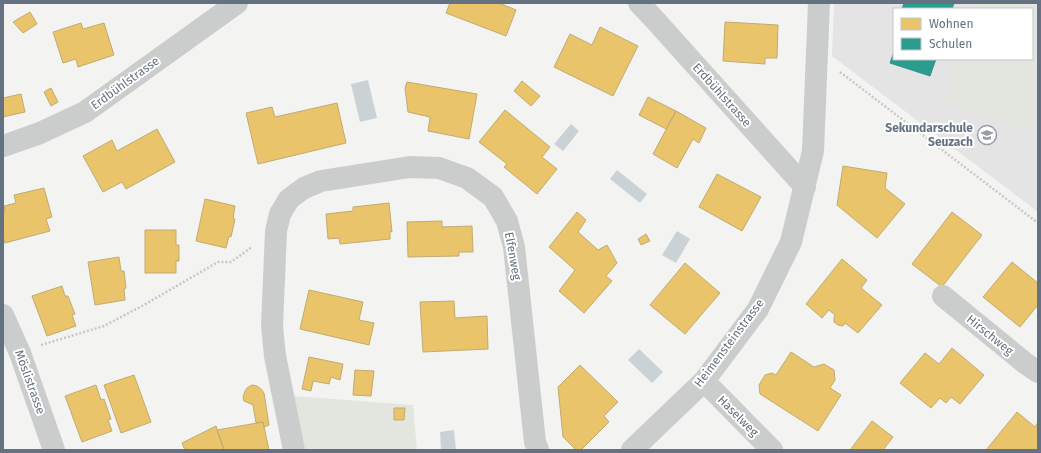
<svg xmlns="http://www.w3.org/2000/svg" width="1041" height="453" viewBox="0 0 1041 453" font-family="'Fira Sans',sans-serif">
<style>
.built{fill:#e3e4e3;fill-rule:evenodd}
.green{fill:#e2e6df}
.water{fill:#cbd2d6}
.homes{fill:#e9c46a;stroke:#c1ab71}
.schools{fill:#2a9d8f;stroke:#3b908a}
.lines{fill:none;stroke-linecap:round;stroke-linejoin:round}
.path{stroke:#c8c8c9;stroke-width:2.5;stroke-dasharray:2 2;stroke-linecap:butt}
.minor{stroke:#cbcccc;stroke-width:22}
.labels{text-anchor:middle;stroke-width:4;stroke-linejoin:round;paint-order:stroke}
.street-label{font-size:12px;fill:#647180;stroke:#fff}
.poi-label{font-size:12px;font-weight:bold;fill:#647180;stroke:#fff;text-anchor:end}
</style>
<rect width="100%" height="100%" fill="#f3f3f1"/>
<path class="built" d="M834,3h204v209l-206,-156zM894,9h138v50h-138z"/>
<path class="green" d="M976,3h62v111l-5,16 -88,-27 14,-44h73v-50h-58z
M294,396l119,9 4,45h-112z"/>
<path class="water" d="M368,80l9,38 -17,4 -9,-38z
M571,124l8,7 -16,20 -9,-7z
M617,170l30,24 -7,9 -30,-24z
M677,231l13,8 -14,24 -14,-8z
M639,349l24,23 -11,11 -24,-23z
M454,430l2,20h-15l-1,-18z"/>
<path class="homes" d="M450,3h49l17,7 -10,26 -60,-23z
M30,12l7,12 -14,9 -10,-11z
M725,22l53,3 -1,33h-12v6l-42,-3z
M81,23l2,6 21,-6 10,32 -36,12 -2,-8 -13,4 -10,-31z
M600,27l38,19 -25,50 -59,-29 16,-33 22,11z
M522,81l18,15 -9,10 -17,-15z
M407,82l70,12 -8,45 -41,-8 2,-14 -22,-5 -3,-24z
M51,88l7,14 -7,4 -7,-14z
M21,94l4,18 -22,5v-19z
M648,97l28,14 -10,18 -27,-14z
M337,103l9,40 -88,21 -12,-51 26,-6 3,10z
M505,110l45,37 -8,10 15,12 -20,25 -33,-27 3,-3 -28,-22z
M676,111l30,17 -7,15 -6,-4 -16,29 -24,-14z
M157,129l18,33 -49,27 -4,-7 -19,10 -20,-36 29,-16 5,11z
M843,166l44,7 -2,15 20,16 -28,34 -40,-33z
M717,174l44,23 -19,34 -43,-24z
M44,188l8,29 -6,2 4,12 -45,12 -2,-6v-26h2l-1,-5 12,-3 -2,-8z
M205,199l30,7 -2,13h2l-4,18 -2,-1 -3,12 -30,-7z
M389,203l3,29 -2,-1v8l-50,5 -1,-6 -11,1 -2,-25 27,-3v-4z
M577,212l9,8 -8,12 20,18 9,-5 10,18 -11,13 6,5 -28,32 -25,-22 16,-21 -26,-23z
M952,212l30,23 -40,52 -30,-23z
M442,221v6l30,-1 1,26h-14v4l-51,1 -1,-35z
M145,230h31v15h3v16h-3v12h-31z
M646,234l4,7 -9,4 -3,-6z
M119,257l2,14h3l2,17 -2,1 1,11 -30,5 -7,-43z
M842,259l25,21 -6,8 21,17 -24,28 -13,-10 -2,3 -5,-1 -4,-3v-4l1,-3 -6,-5 -7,8 -16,-14z
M1012,262l26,21v22l-18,22 -37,-30z
M685,263l35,30 -35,41 -35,-29z
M62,286l3,10h3l7,18 -3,1 4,11 -29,10 -15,-40z
M309,290l54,12 -4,18 15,3 -5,22 -69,-16z
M454,301l1,17 32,-2 1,33 -65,3 -3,-50z
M952,348l32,27 -24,29 -9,-7 -5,6 -6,-5 -9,10 -31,-25 25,-30 14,11z
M791,352l23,15 10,-3 10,6 1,10 -5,8 11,7 -23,36 -58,-37 -1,-9 6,-10 7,-2 4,2z
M309,357l34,7 -3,16 -9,-3 -2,7 -16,-3 -2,10 -9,-2z
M580,365l38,37 -14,14 5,6 -28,28h-5l-13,-13 -5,-50z
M355,370l19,1 -3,25 -18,-1z
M134,375l17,47 -30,11 -17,-48z
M96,385l5,15 3,-1 7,20 -3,1 4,11 -30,11 -17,-46z
M252,385l5,1 4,3 3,4 5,32 -5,2 -1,-5 -7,1 -3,-18 -9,-4 -1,-4 2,-6 2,-3z
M394,408h11l-1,12h-10z
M1017,412l18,15 3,-5v28h-52z
M872,421l21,16 -10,13h-33z
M263,422l6,28h-45l-7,-20z
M216,426l8,24h-39l-3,-7z"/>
<path class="schools" d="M904,3h50l-2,6h-50z
M894,52v7h42l-6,17 -40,-13z"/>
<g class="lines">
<path class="path" d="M840,72l198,151
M41,345l63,-19 38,-20 76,-44h13l21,-15"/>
<path class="minor" d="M639,3l16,17 150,167
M3,146l37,-13 45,-21 152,-109
M943,296l82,67 13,9
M3,315l17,38 34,97
M704,381l68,69
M294,450l-19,-94 -3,-30 4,-95 4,-17 9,-15 15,-11 17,-7 89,-14 29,1 28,10 26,19 14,24 7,26 21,195 3,8
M632,450l72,-69 54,-72 33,-67 22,-91 6,-148"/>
</g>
<defs>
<g id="school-ring" transform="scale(1)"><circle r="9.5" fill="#fff" stroke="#969ea8" stroke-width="1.5"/><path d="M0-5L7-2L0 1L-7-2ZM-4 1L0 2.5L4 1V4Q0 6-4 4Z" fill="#969ea8"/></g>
</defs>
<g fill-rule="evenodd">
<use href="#school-ring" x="987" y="135"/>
</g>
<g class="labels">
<g class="street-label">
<text transform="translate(125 83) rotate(-36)" y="4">Erdbühlstrasse</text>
<text transform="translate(722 95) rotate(48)" y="4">Erdbühlstrasse</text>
<text transform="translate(513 256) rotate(80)" y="4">Elfenweg</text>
<text transform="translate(990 335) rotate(39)" y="4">Hirschweg</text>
<text transform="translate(729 343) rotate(-53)" y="4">Heimensteinstrasse</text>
<text transform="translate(30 382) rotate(70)" y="4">Möslistrasse</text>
<text transform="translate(738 416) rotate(45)" y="4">Haselweg</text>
</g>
<g class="poi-label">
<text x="973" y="132">Sekundarschule<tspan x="973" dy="14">Seuzach</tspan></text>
</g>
</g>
<rect width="1041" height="453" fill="none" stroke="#647180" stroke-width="8"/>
<rect x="893" y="8" width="140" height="52" fill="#ffffff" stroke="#c1c6cc"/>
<rect x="901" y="18" width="20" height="12" fill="#e9c46a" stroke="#c1c6cc"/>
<text x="929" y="28" font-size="12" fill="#647180">Wohnen</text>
<rect x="901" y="38" width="20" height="12" fill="#2a9d8f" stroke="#c1c6cc"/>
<text x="929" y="48" font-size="12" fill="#647180">Schulen</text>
</svg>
